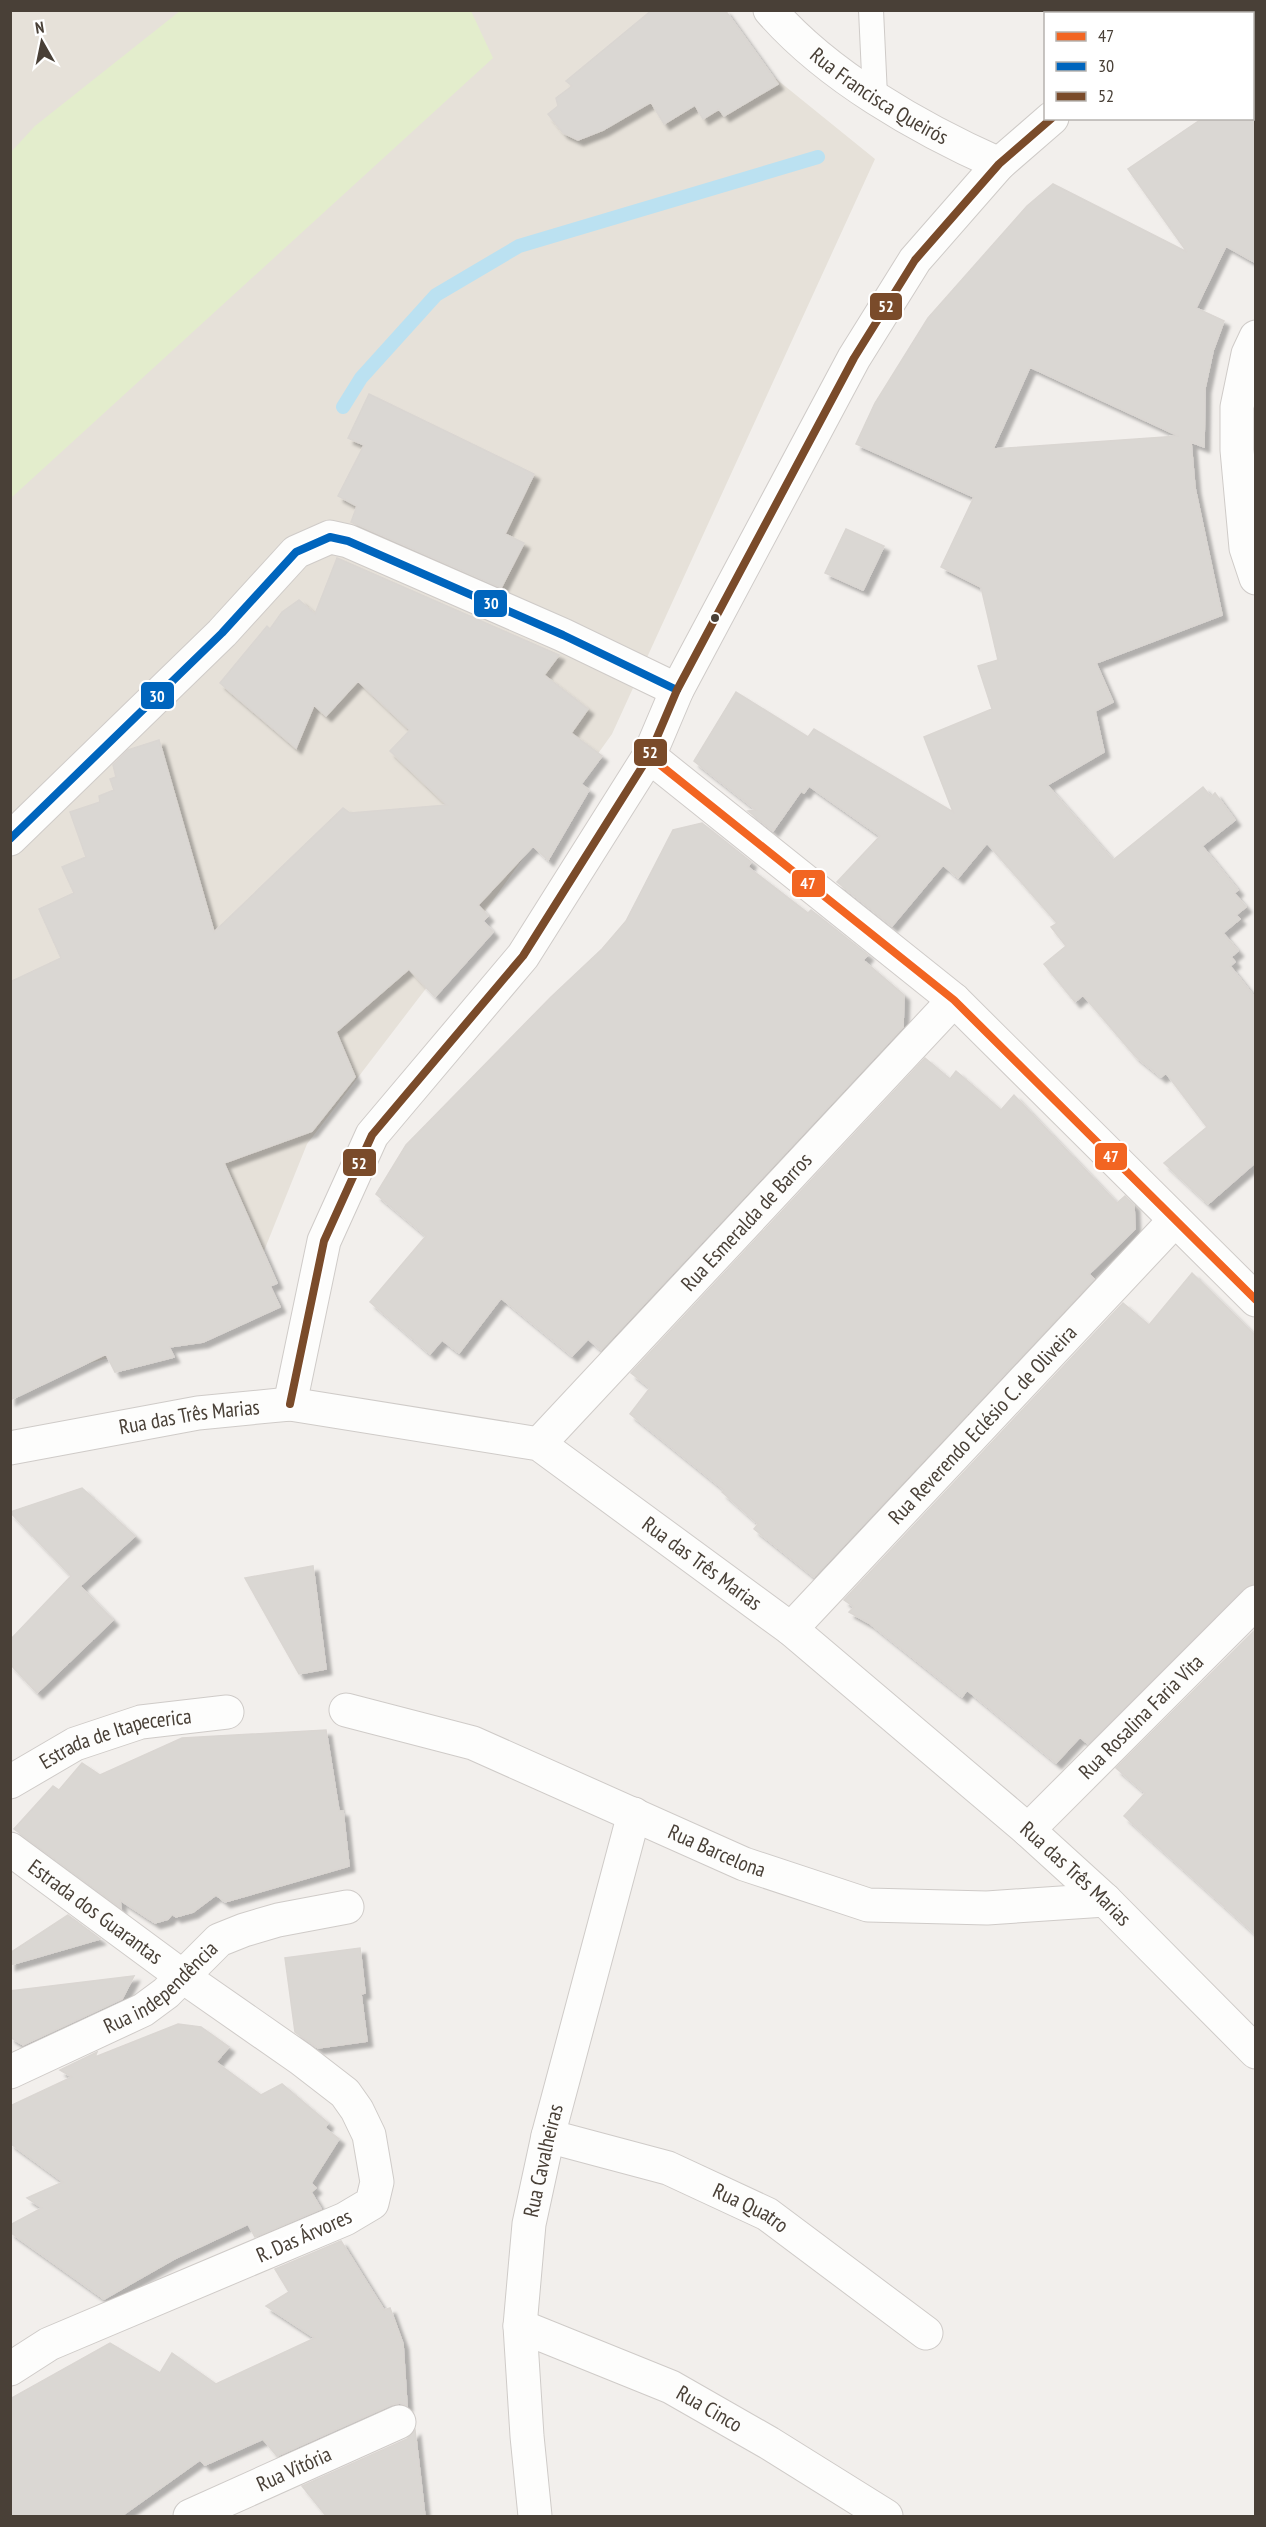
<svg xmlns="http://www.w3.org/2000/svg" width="1266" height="2527" viewBox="0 0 1266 2527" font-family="'PT Sans Narrow',sans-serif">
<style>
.residential{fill:#e6e1d9}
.green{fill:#e3edcc}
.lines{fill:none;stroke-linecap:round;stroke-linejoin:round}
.stream{stroke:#bbe1f1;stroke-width:14}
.building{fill:#dad7d3;stroke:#dad6d2;stroke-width:1.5;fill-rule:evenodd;filter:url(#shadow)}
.service-casing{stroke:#cfcbc8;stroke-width:26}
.minor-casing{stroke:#cfcbc8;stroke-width:35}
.tertiary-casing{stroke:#cfcbc8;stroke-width:35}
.service{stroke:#fdfdfc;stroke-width:24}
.minor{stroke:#fdfdfc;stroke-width:33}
.tertiary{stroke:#fdfdfc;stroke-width:33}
.bus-1-casing{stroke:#fff;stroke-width:12}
.bus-2-casing{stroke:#fff;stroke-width:12}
.bus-3-casing{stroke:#fff;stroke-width:12}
.bus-1{stroke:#f26522;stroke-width:8}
.bus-2{stroke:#0065bd;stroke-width:8}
.bus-3{stroke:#7a4b2a;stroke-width:8}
.bus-dot{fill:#494037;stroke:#fff;stroke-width:2}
.labels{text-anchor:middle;stroke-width:6;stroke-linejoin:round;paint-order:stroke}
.street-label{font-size:21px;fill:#494037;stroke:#fff}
.line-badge{stroke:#fff;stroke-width:2}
.badge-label{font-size:16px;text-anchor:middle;font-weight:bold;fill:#fff}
</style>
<defs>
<filter id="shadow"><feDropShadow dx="5.5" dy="5.5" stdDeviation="1.5" flood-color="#0004"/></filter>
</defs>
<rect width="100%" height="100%" fill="#f2efec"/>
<path class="residential" d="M11,11h681l183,148 -263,575 -126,176 -179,234 -72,179 -224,62z"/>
<path class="green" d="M180,11h291l22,47 -482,440v-346l24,-26z"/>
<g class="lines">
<path class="stream" d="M343,407l18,-29 75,-83 83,-49 299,-89"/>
</g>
<path class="building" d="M652,10h73l53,74 -54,32 -5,-7 -16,10 -8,-14 -31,19 -13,-22 -48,28 -25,10 -15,-7 -15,-19 10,-8 -2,-8 16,-12 -6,-5z
M1203,118h53v145l-30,-17 -30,62 28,13 -11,30 -8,37 -1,59 -13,-5 4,46 27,127 -126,48 17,39 -18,9 9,41 -57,33 66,75 90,-73 8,10 4,-4 20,27 -33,26 36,44 -4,3 12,14 -10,8 4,4 -17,14 15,18 -7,6 4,5 -5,4 26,33v163l-48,42 -44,-41 43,-36 -41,-54 -5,4 -26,-21 -52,-61 -8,7 -31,-38 22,-18 -15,-19 6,-4 -70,-80 -29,35 -15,-13 -51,61 -55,-44 43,-46 -71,-50 -5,7 -3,-2 -28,40 -25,-20 8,-1 -62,-49 42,-69 72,45 6,-8 139,83 -29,-75 68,-28 -14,-43 20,-6 -17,-73 -40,-20 33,-70 -118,-53 19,-41 53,-85 99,-112 26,-22 134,68 -59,-83zM1030,367l149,69 -186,13z
M369,394l165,80 -29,60 19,9 -23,45 -150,-66 6,-16 -19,-10 26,-51 -16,-7z
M846,529l38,17 -21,44 -38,-17z
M337,558l222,97 -15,20 44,34 -17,24 31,23 -21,28 8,6 -41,70 -15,-14 -55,59 10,11 -5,5 10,11 -58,65 -26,-28 -73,63 19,45 -43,54 -88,32 53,120 -7,3 10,21 -77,35 -34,5 5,10 -59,15 -9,-18 -96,46v-418l51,-24 -22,-49 35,-16 -12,-26 24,-10 -16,-45 30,-10 -1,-6 15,-6 -4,-11 6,-2 -3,-12 15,-15 31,-10 55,192 129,-124 7,5 97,-8 -57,-54 20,-21 -52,-49 -32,35 -12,-11 -18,43 -76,-65 47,-57 3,3 12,-17 17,-12 16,14z
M702,823l49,39 -3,5 60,46 3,-3 57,45 -5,5 41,35 -1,32 -302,323 -13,-11 -16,17 -71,-58 -42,55 -17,-13 -12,14 -60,-52 56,-66 -50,-42 30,-49 145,-148 51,-48 24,-28 47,-91z
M925,1058l25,21 6,-8 45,39 13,-15 103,108 8,-7 9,9 1,24 -46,45 5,5 -280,298 -60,-48 4,-5 -36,-32 2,-2 -94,-76 20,-26 -19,-15z
M1192,1273l64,63v248l-13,5 -155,155 -8,-7 -24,26 -89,-73 -5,7 -93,-74 -20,-11 5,-5 -10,-7 279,-297 26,22z
M82,1488l53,48 -55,50 33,34 -76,73 -27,-29v-24l61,-64 -61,-64z
M313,1566l13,103 -27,5 -54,-96z
M1256,1629v306l-132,-119 21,-23 -29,-25z
M326,1730l13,81h4l6,55 -124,36 -9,-7 -23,17 -17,5 -4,-3 -4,5 -13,4 -35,-23 1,8 -107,-79 39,-43 6,4 23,-27 18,12 82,-37z
M68,1915l32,24 -90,26v-12z
M360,1948l5,45 -4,1 6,47 -49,7 -23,-16 -10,-74z
M134,1976l-12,23 -99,46 -13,-8v-46z
M178,2024l23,3 28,20 -13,15 45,33 21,-11 46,39 -3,5 14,11 -28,44 5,5 -5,4 10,17 -66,28 -7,-13 -74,35 -70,40 -94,-67v-7l32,-17 -15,-10 36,-16 -53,-39v-37l62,-29 -12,-7 37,-18 -2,5z
M341,2241l43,69 6,-2 13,36 4,62 -7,-3 -9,2 -114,51 -14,-17 -58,26 -5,-5 -80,57h-110v-118l100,-56 50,30 12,-20 44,31 99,-46 -49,-32 23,-14 -14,-23z
M415,2430l10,87h-98l-25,-31 105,-47z"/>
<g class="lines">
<g class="service-casing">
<path id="service" d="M871,10l4,86"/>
</g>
<g class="minor-casing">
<g id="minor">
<path id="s1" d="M770,10c57,66 150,119 229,154"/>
<path d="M1165,14l2,-4"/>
<path d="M1252,20l4,-1"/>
<path d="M1256,337l-8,17 -11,53v43l9,98 10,30"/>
<path d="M649,756l305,244 302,300"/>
<path d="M10,839l212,-206 74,-81 34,-15 18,4 215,94 114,55"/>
<path d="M290,1404l34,-163 48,-106 151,-179 126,-200 28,-66 177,-332 61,-98 84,-96 53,-46"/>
<path id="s2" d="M539,1444l415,-444"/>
<path id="s3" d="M791,1629l384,-409"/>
<path id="s4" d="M346,1710l127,33 271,121 124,41 119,3 118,-8"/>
<path id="s5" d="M10,1782l65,-38 66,-22 86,-10"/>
<path id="s6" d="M1028,1830l228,-228"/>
<path id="s7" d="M10,1849l172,127 119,83 44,34 12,17 12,25 8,47 -5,21 -27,16 -296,125 -39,25"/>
<path id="s8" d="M10,2072l133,-62 23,-17 53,-53 25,-10 34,-10 69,-13"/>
<path id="s9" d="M548,2136l120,32 99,46 159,119"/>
<path id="s10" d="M520,2326l151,61 98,56 117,73"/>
<path id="s11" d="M190,2516l209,-94"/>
<path id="s12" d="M535,2516l-8,-80 -7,-110 9,-102 19,-88 86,-322"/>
</g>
</g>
<g class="tertiary-casing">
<g id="tertiary">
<path id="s13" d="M10,1448l188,-35 92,-9 249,40 252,185 237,201 77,70 151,152"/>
</g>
</g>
<use href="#service" class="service"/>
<use href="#minor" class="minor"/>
<use href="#tertiary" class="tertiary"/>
<g class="bus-1-casing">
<path id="bus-1" d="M649,756l305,244 302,300"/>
</g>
<g class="bus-2-casing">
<path id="bus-2" d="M10,839l212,-206 74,-81 34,-15 18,4 215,94 114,55"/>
</g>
<g class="bus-3-casing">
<path id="bus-3" d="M290,1404l34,-163 48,-106 151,-179 126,-200 28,-66 177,-332 61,-98 84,-96 53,-46"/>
</g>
<use href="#bus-1" class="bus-1"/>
<use href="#bus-2" class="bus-2"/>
<use href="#bus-3" class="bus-3"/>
</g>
<circle class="bus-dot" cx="715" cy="618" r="5"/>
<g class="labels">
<g class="street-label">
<text dy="7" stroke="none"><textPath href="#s1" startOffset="140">Rua Francisca Queirós</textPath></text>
<text dy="7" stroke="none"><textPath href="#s2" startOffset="304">Rua Esmeralda de Barros</textPath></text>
<text dy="7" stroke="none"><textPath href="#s13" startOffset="182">Rua das Três Marias</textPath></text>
<text dy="7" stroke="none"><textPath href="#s3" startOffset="280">Rua Reverendo Eclésio C. de Oliveira</textPath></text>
<text dy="7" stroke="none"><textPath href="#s13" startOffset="738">Rua das Três Marias</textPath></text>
<text dy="7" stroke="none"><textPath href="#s6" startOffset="160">Rua Rosalina Faria Vita</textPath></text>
<text dy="7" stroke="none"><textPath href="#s5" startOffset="116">Estrada de Itapecerica</textPath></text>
<text dy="7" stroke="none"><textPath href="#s4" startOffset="398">Rua Barcelona</textPath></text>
<text dy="7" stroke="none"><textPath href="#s13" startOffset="1224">Rua das Três Marias</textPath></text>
<text dy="7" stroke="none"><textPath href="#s7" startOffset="106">Estrada dos Guarantas</textPath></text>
<text dy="7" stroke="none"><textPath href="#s8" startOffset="174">Rua independência</textPath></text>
<text dy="7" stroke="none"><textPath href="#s12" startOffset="358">Rua Cavalheiras</textPath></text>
<text dy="7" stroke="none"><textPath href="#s9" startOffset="216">Rua Quatro</textPath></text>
<text transform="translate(304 2236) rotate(-24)" y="7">R. Das Árvores</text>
<text dy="7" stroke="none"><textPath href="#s10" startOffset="207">Rua Cinco</textPath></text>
<text dy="7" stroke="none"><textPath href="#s11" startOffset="114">Rua Vitória</textPath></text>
</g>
</g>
<g class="line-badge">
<rect x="869" y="292" width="34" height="29" rx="6" fill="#7a4b2a"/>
<rect x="473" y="589" width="35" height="29" rx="6" fill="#0065bd"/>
<rect x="140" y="681" width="35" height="29" rx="6" fill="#0065bd"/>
<rect x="633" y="738" width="35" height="29" rx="6" fill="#7a4b2a"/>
<rect x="791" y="869" width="35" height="29" rx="6" fill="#f26522"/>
<rect x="1094" y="1142" width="34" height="29" rx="6" fill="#f26522"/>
<rect x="342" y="1148" width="35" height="29" rx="6" fill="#7a4b2a"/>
</g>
<g class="badge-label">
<text x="886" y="312">52</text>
<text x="491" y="609">30</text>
<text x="157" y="702">30</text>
<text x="650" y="758">52</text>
<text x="808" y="889">47</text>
<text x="1111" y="1162">47</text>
<text x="359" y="1169">52</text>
</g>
<rect width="1266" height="2527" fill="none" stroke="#494037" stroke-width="24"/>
<rect x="1044" y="12" width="210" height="108" fill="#ffffff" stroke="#b6b3af" stroke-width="1.5"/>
<rect x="1056" y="32" width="30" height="9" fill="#f26522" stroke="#b6b3af" stroke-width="1.5"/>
<text x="1098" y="42" font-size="18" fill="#494037">47</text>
<rect x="1056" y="62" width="30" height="9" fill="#0065bd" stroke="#b6b3af" stroke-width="1.5"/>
<text x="1098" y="72" font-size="18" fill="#494037">30</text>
<rect x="1056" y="92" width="30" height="9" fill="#7a4b2a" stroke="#b6b3af" stroke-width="1.5"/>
<text x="1098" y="102" font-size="18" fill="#494037">52</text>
<g transform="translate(42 42) rotate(351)" stroke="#ffffff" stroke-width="4.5" paint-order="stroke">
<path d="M0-4.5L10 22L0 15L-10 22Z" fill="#494037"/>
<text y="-9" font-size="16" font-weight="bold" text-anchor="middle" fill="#494037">N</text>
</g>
</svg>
